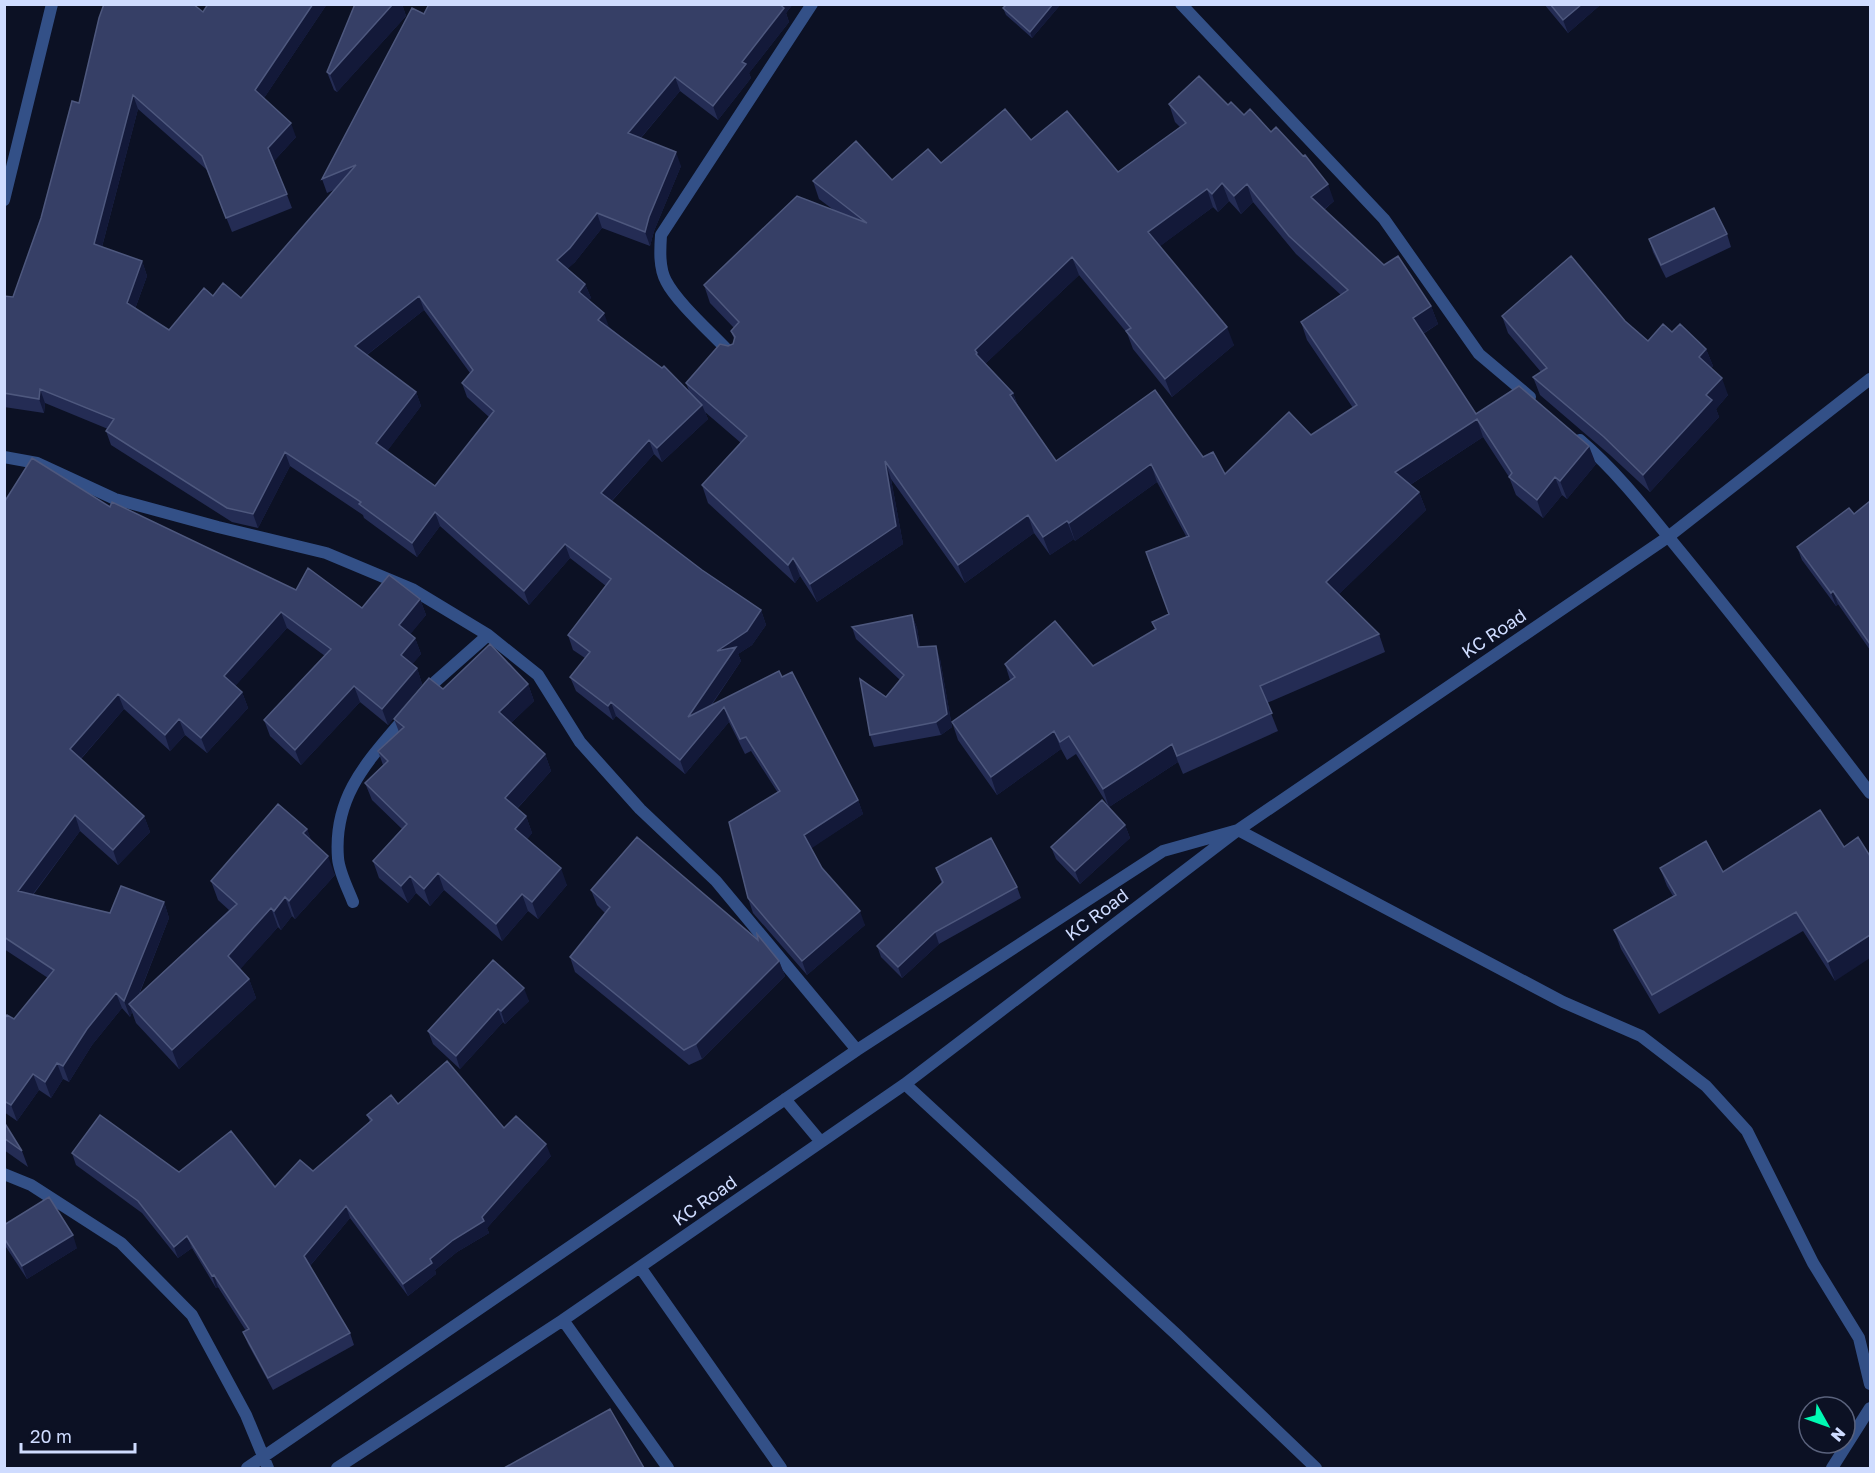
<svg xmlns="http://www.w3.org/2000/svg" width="1875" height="1473" viewBox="0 0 1875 1473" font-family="'Golos Text',sans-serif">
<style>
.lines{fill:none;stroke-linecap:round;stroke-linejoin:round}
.minor{stroke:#335087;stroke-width:12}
.wall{fill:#242c54;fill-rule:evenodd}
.shaded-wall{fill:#131939}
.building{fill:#363f66;stroke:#4e587e;stroke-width:1.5;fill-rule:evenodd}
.labels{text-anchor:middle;stroke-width:5;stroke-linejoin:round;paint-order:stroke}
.street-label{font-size:18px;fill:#cfdcff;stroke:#0c1124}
</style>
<rect width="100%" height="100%" fill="#0c1124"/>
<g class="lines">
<path class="minor" d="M1181,4l203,215 95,135 51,43
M4,200l48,-196
M732,355c-17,-19 -55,-52 -66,-74 -7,-13 -6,-31 -5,-46l151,-231
M1580,440c41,35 74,80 109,122 62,76 122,153 181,231
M4,457l33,6 78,36 103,28 108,26 86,36 76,46 50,40 42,67 60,67 76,72 141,169
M425,694l11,-13 52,-46
M353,902c-5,-13 -14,-30 -15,-44 -5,-63 31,-98 68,-142
M905,1084l272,251 139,133
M785,1099l36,43
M4,1174l27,11 90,58 71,72 54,100 22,53
M640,1267l141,201
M563,1320l105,148
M247,1468l610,-418 306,-199 75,-21 325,172 78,34 65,50 41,45 66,132 46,75 11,46
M337,1468l226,-148 342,-236 333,-254 430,-293 202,-158
M1832,1468l38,-60"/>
</g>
<path class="wall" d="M327,4l-63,94 32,39 -22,24 18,47 -60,24 -25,-62 -69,-61 -36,138 40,14 5,15 -12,33 34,21 44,-34 28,2 93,-108 -7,3 -5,-14 107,-175h364l-7,9 3,9 -40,51 2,5 -33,42 -38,-29 -39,47 40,28 -27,65 -4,15 -48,-18 -27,34 -8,7 18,15 6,14 -3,2 21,27 80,64 -3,-8 42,-37 5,-2 1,-5 -3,-8 3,-3 -24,-25 -6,-18 131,-74 -16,-12 -6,-18 79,-1 49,-17 90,-23 87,32 62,-45 -5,-5 -6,-18 59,1 16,10 90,86 -10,9 60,55 47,41 7,18 -15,10 53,80 120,50 -29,35 -5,-4 -19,23 -27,-23 -7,-18 -26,-40 -73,48 9,7 7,18 -87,84 40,40 6,18 -118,51 11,28 -95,43 -5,-12 -69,45 -33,-53 -9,6 -6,-11 -64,46 -39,-55 -6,-18 58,-42 -5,-16 88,2 62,-36 -3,-8 17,-8 17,-78 -29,-54 -82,59 -1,-2 -24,16 -16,-22 -69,50 -74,-104 12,65 -86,58 -17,-26 -5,7 -87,-80 -6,-18 39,-42 -36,-31 3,7 -46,43 -8,-8 -42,47 90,69 59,40 5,15 -14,20 -14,9 3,7 -30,45 71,-29 76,123 5,14 -52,34 11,20 43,57 -58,50 -54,-62 -5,-15 30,-105 -27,-42 -6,3 -16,-32 -44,52 -69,-58 -3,4 -37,-29 -6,-14 15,-19 -12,-8 -5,-15 38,-49 -36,-28 -41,47 -89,-79 -23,31 -53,-39 -1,-3 -73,-49 -32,62 -26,-6 -121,-77 -5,-14 2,-2 -63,-26 -1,10 -40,-6v-111l9,1 28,-79 38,-115 124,-91zM1229,201l12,13 12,-12 43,52 45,41 -40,27 6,18 46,68 -42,27 -86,39 -22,-17 -147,4 -38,-55 -5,-13 -28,-29 94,-89 48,58 6,16 39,48 62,-52 -74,-99 53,-39 5,5zM424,310l46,63 -8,10 5,14 22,20 -54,69 -48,-35 34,-45 -5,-14 -49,-37z
M393,4h9l4,12 -69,76 -3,-2 -7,-18z
M1061,4l-29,34 -26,-23 -3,-7z
M1544,4h54l1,2 -31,27z
M1727,234l4,13 -65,31 -13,-26 -4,-13z
M1502,316l123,5 23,20 24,-9 34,17 7,17 -2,2 17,27 -12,14 3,8 -69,75 -40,-37 -70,-60 -7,-18 8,-5 -33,-39z
M4,500l106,7 186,83 66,18 58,-9 6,16 -16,19 5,4 6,16 -9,10 5,4 5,16 -34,41 -28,-23 -59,63 -31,-29 -6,-16 61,-64 -38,-28 -52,58 7,6 6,16 -41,45 -22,-18 -15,16 -46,-42 -43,50 63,57 6,16 -32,33 -38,-34 -47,64 77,18 54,-11 5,16 -30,77 90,-85 -11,-10 -7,-19 96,-52 4,12 24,34 -40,44 -3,-3 -11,14 -3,-3 -38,42 9,10 7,19 -77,71 -43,-46 -4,-11 -2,5 -8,-9 -30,37 -23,37 -6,-3 -12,19 -12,-8 -22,31 -13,-9v-93h10l34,-41 -44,-29z
M1870,501v149l-32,-46 -2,2 -34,-46 -5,-13 57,-33z
M912,615l5,13 3,19 20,12 12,68 -11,8 -67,12 -4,-12 30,-55 -44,-41 -4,-12z
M528,684l6,17 -23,22 34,31 6,17 -34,38 9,7 6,17 -5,6 40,46 -29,34 -10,-8 -26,30 -58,-51 -14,16 -14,-13 -8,10 -29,-25 -6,-17 29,-32 -30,-29 -7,-17 18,-18 -5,-14 21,-19 -5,-13 49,-30z
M1820,810l15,171 -32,-50 -144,83 -38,-65 -7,-19 59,-34 -6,-10 -7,-18 63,4z
M1125,825l5,13 -50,46 -24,-25 -5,-12z
M936,868l81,19 4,11 -82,46 -37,34 -21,-21 -4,-11 65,-62z
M591,890l188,71 6,15 -83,83 -13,6 -114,-93 -5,-15 35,-44 -8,-8z
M493,960l36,41 -24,23 -2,-2 -43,47 -27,-25 -5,-13z
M398,1104l106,24 47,28 -64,72 2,5 -32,19 -22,18 1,4 -28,22 -58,-78 -40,48 40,67 4,12 -81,45 -25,-46 -5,-12 3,-1 -28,-44 -2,1 -24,-40 -14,10 -36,-45 -66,-48 -4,-12 107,19 96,15 38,-16 57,-49 -3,-7z
M4,1122l18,29 6,16 -24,-17z
M4,1225l73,23 -50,31 -23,-35z"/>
<path class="shaded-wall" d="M313,4h14l-67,100 -5,-14z
M393,4h9l4,12 -69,76 -7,-18z
M778,4h15l-7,9 3,9 -40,51 2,5 -33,42 -5,-14z
M1053,4h8l-29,34 -2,-6z
M1582,4h16l1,2 -31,27 -5,-13z
M675,77l5,14 -47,56 -5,-14z
M133,95l5,14 -39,149 -5,-14z
M291,123l5,14 -23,25 -5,-14z
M676,152l5,14 -27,65 -4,15 -5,-14 4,-15z
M1222,183l7,18 -11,11 -6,-18z
M1247,184l6,18 -12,12 -7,-18z
M1328,184l6,17 -17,14 -6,-18z
M1207,189l6,18 -58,43 -7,-18z
M597,213l5,15 -27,34 -13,12 -5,-14z
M1072,257l7,18 -97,92 -7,-17z
M142,261l5,15 -15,41 -5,-14z
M585,284l6,14 -7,8 -5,-14z
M419,296l5,14 -64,50 -5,-14z
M1431,306l7,18 -19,12 -6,-18z
M604,313l5,14 -11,-7z
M1227,327l7,18 -62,52 -7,-18z
M1706,349l7,17 -8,8 -6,-17z
M1722,378l6,17 -12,14 3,8 -69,75 -7,-17 63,-80z
M40,389l5,14 -1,10 -5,-14z
M416,392l5,14 -39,52 -6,-15z
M1013,393l6,18 -9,-16z
M702,405l6,14 -46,43 -5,-14z
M1477,419l6,18 -81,53 -7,-18z
M649,440l5,14 -48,53 -5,-14z
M1589,446l7,18 -29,35 -7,-18z
M285,452l5,14 -32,62 -5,-14z
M885,461l6,18 12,65 -86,58 -7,-18z
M1151,464l6,18 -82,59 -6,-18z
M1555,477l7,18 -19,23 -6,-18z
M1419,492l7,18 -93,90 -7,-18z
M435,512l5,14 -23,31 -5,-14z
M1028,515l6,18 -69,50 -7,-18z
M1067,521l7,18 -24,16 -7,-18z
M565,544l5,14 -41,47 -5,-14z
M793,558l7,18 -5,7 -7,-18z
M1833,591l5,13 -2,2 -5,-13z
M420,599l6,16 -21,26 -6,-16z
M761,610l5,15 -14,20 -14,9 3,7 -48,70 -5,-14 29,-66z
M281,612l6,16 -57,64 -6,-16z
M912,615l5,13 5,32 -4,-13z
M415,638l6,16 -14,17 -6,-16z
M936,646l4,13 12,68 -11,8 -5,-13z
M417,668l5,16 -34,41 -6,-16z
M528,684l6,17 -29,28 -6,-17z
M354,686l6,16 -59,63 -6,-15z
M242,692l6,16 -41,45 -6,-15z
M118,694l6,15 -48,55 -6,-15z
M611,702l5,14 -3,4 -5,-14z
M724,707l5,15 -44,52 -5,-14z
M179,719l6,16 -15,16 -5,-16z
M1054,731l7,18 -64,46 -6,-18z
M1172,744l6,18 -69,45 -6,-18z
M545,754l6,17 -40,44 -6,-17z
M858,800l5,14 -54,36 -5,-15z
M75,815l5,16 -57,76 -5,-16z
M144,816l6,16 -32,33 -5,-15z
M526,816l6,17 -10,13 -7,-17z
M1125,825l5,13 -50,46 -5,-13z
M307,829l7,18 -11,-14z
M328,856l7,19 -40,44 -6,-18z
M561,868l6,17 -29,34 -6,-17z
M438,873l6,17 -14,16 -6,-17z
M410,876l6,17 -8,10 -7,-17z
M522,894l6,17 -26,30 -6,-17z
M285,897l7,19 -11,14 -7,-19z
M164,902l5,16 -36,91 -4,-5 3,8 -2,5 -6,-16z
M271,908l7,19 -43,48 -7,-19z
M860,911l5,14 -58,50 -5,-14z
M935,932l4,12 -37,34 -4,-11z
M1870,935v23l-35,23 -7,-19z
M779,961l6,15 -83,83 -6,-15z
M249,979l7,19 -77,71 -7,-19z
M524,988l5,13 -24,23 -4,-13z
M116,993l6,15 -30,37 -23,37 -6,-16 24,-37z
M498,1009l5,13 -43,47 -4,-13z
M57,1063l6,16 -12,19 -6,-16z
M33,1074l6,16 -22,31 -6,-16z
M546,1144l5,12 -64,72 2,5 -32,19 -22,18 1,4 -28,22 -5,-12 27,-25 52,-42z
M346,1206l4,12 -42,50 -4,-12z
M73,1235l4,13 -50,31 -5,-13z
M187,1236l5,12 -14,10 -4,-11z
M214,1275l4,12 -2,1 -4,-12z"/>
<path class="building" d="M104,4h89l10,8 5,-8h105l-58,86 36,33 -23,25 19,46 -61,24 -24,-62 -69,-61 -39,149 48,17 -15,42 42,27 35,-42 9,8 10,-13 18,15 115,-133 -34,14 90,-171 12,6 5,-10h350l5,4 -42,54 4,2 -33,42 -38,-29 -47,56 48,19 -27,65 -4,15 -48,-19 -27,35 -13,12 28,24 -6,8 25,21 -6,7 64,48 2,-2 38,39 -45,43 -8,-8 -48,53 101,77 59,40 -14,21 -30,20 19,-4 -48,70 91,-46 3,6 10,-5 66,128 -54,35 18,33 38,43 -58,50 -54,-63 -19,-76 51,-31 -34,-54 -6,2 -16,-32 -44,53 -69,-58 -3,4 -38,-29 20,-25 -22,-17 43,-56 -46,-35 -41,47 -89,-79 -23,31 -53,-39 2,-2 -76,-50 -32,62 -26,-6 -121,-77 8,-12 -74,-30 -1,10 -35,-6v-97l9,1 28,-79 31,-117 7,2 20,-85zM419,296l54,74 -11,13 32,28 -59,75 -59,-43 40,-51 -61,-46z
M355,4h38l-63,70 -3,-2z
M1007,4h46l-23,28 -27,-24z
M1550,4h32l-19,16z
M1199,76l29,29 3,-3 13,13 6,-6 21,23 5,-5 27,29 2,-1 23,29 -17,13 73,68 14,-9 33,50 -18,12 63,96 43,-28 70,60 -29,35 -5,-4 -18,23 -28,-23 3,-4 -35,-54 -82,53 24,20 -93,90 53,52 -119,52 12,27 -95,43 -5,-12 -69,45 -34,-53 -9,6 -6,-11 -63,46 -39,-55 63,-45 -10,-13 50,-43 38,45 63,-37 -4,-7 17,-8 -23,-62 43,-16 -38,-72 -82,59 -2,-2 -24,16 -15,-22 -70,50 -73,-104 11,65 -86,58 -17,-26 -5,7 -86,-80 45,-49 -61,-53 34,-39 8,2 5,-2 2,-7 -4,-6 8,-9 -35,-37 93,-89 70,27 -54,-42 43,-40 36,39 36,-31 13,14 64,-54 26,31 36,-29 51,61 68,-49 -17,-19zM1222,183l12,13 13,-12 42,52 59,54 -47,32 56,83 -46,30 -22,-23 -64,62 -12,-22 -10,5 -48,-67 -99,71 -46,-66 3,-2 -37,-39 1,-1 -2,-3 97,-93 59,71 -5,3 39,48 62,-52 -79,-95 59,-43 5,5z
M1714,208l13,26 -66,31 -12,-26z
M1571,256l54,65 23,20 15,-17 9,8 8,-8 26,25 -7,8 23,21 -16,17 6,5 -69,75 -39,-38 -71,-60 14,-9 -45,-52z
M32,458l78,49 2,-5 184,88 12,-22 54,40 27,-33 31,24 -21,26 16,13 -14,17 16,13 -35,41 -28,-23 -59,64 -31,-30 67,-71 -50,-37 -57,64 18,16 -41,46 -22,-19 -14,16 -47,-41 -48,55 74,67 -31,34 -38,-35 -57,76 92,22 11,-27 43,16 -40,99 -8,-8 -29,36 -24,37 -6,-3 -12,19 -12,-8 -22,31 -7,-4v-82l3,-4 7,4 40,-49 -50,-33v-437l1,1z
M1870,501v143l-37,-53 -2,2 -34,-46 52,-39 5,6z
M912,615l6,32 18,-1 11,68 -11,8 -66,13 -10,-56 26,18 18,-22 -52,-48z
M490,644l38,40 -29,28 46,42 -40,44 21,18 -11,13 46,39 -29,34 -10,-8 -26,30 -58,-51 -14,16 -14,-13 -9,10 -28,-25 34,-37 -42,-41 23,-22 -10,-10 26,-24 -10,-8 35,-41 14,11z
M1102,800l23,25 -50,46 -24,-24z
M278,804l29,25 -4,4 25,23 -39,45 -4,-4 -11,14 -3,-3 -43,48 21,23 -77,71 -43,-46 108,-100 -26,-23z
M1820,810l24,37 14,-10 12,19v79l-42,27 -32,-50 -144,83 -38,-65 62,-35 -16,-27 46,-27 17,31z
M637,837l121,103 -1,-6 22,27 -83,83 -12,6 -114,-93 40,-50 -19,-17z
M991,838l26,49 -82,45 -37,35 -21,-21 66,-64 -7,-14z
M493,960l31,28 -23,23 -3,-2 -42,47 -28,-25z
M447,1061l57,67 12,-12 30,28 -64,73 2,4 -31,19 -23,19 2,4 -29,21 -57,-78 -42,50 46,77 -82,45 -25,-46 6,-3 -35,-54 -2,1 -25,-40 -13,11 -36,-46 -66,-48 28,-38 79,57 52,-41 44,56 25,-27 13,11 59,-51 -5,-5 24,-20 7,9z
M4,1122l18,29 -18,-13z
M49,1197l24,38 -51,31 -18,-28v-13z
M610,1409l34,59h-140z"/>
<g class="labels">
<g class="street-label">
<text transform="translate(1494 634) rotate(-34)" y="6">KC Road</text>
<text transform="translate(1097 915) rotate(-37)" y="6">KC Road</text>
<text transform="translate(705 1201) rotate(-35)" y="6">KC Road</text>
</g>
</g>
<rect width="1875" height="1473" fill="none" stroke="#cfdcff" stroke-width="12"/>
<g transform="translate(1827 1425) rotate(130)"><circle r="28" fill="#0c1124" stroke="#5a627c" stroke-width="1.5"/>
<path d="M0-4.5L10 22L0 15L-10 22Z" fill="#00fab3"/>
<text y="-9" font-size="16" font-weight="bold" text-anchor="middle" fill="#cfdcff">N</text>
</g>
<path d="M21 1443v9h114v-9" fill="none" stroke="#cfdcff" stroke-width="3"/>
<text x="30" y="1443" font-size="18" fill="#cfdcff" stroke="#0c1124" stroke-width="4.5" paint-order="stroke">20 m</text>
</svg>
